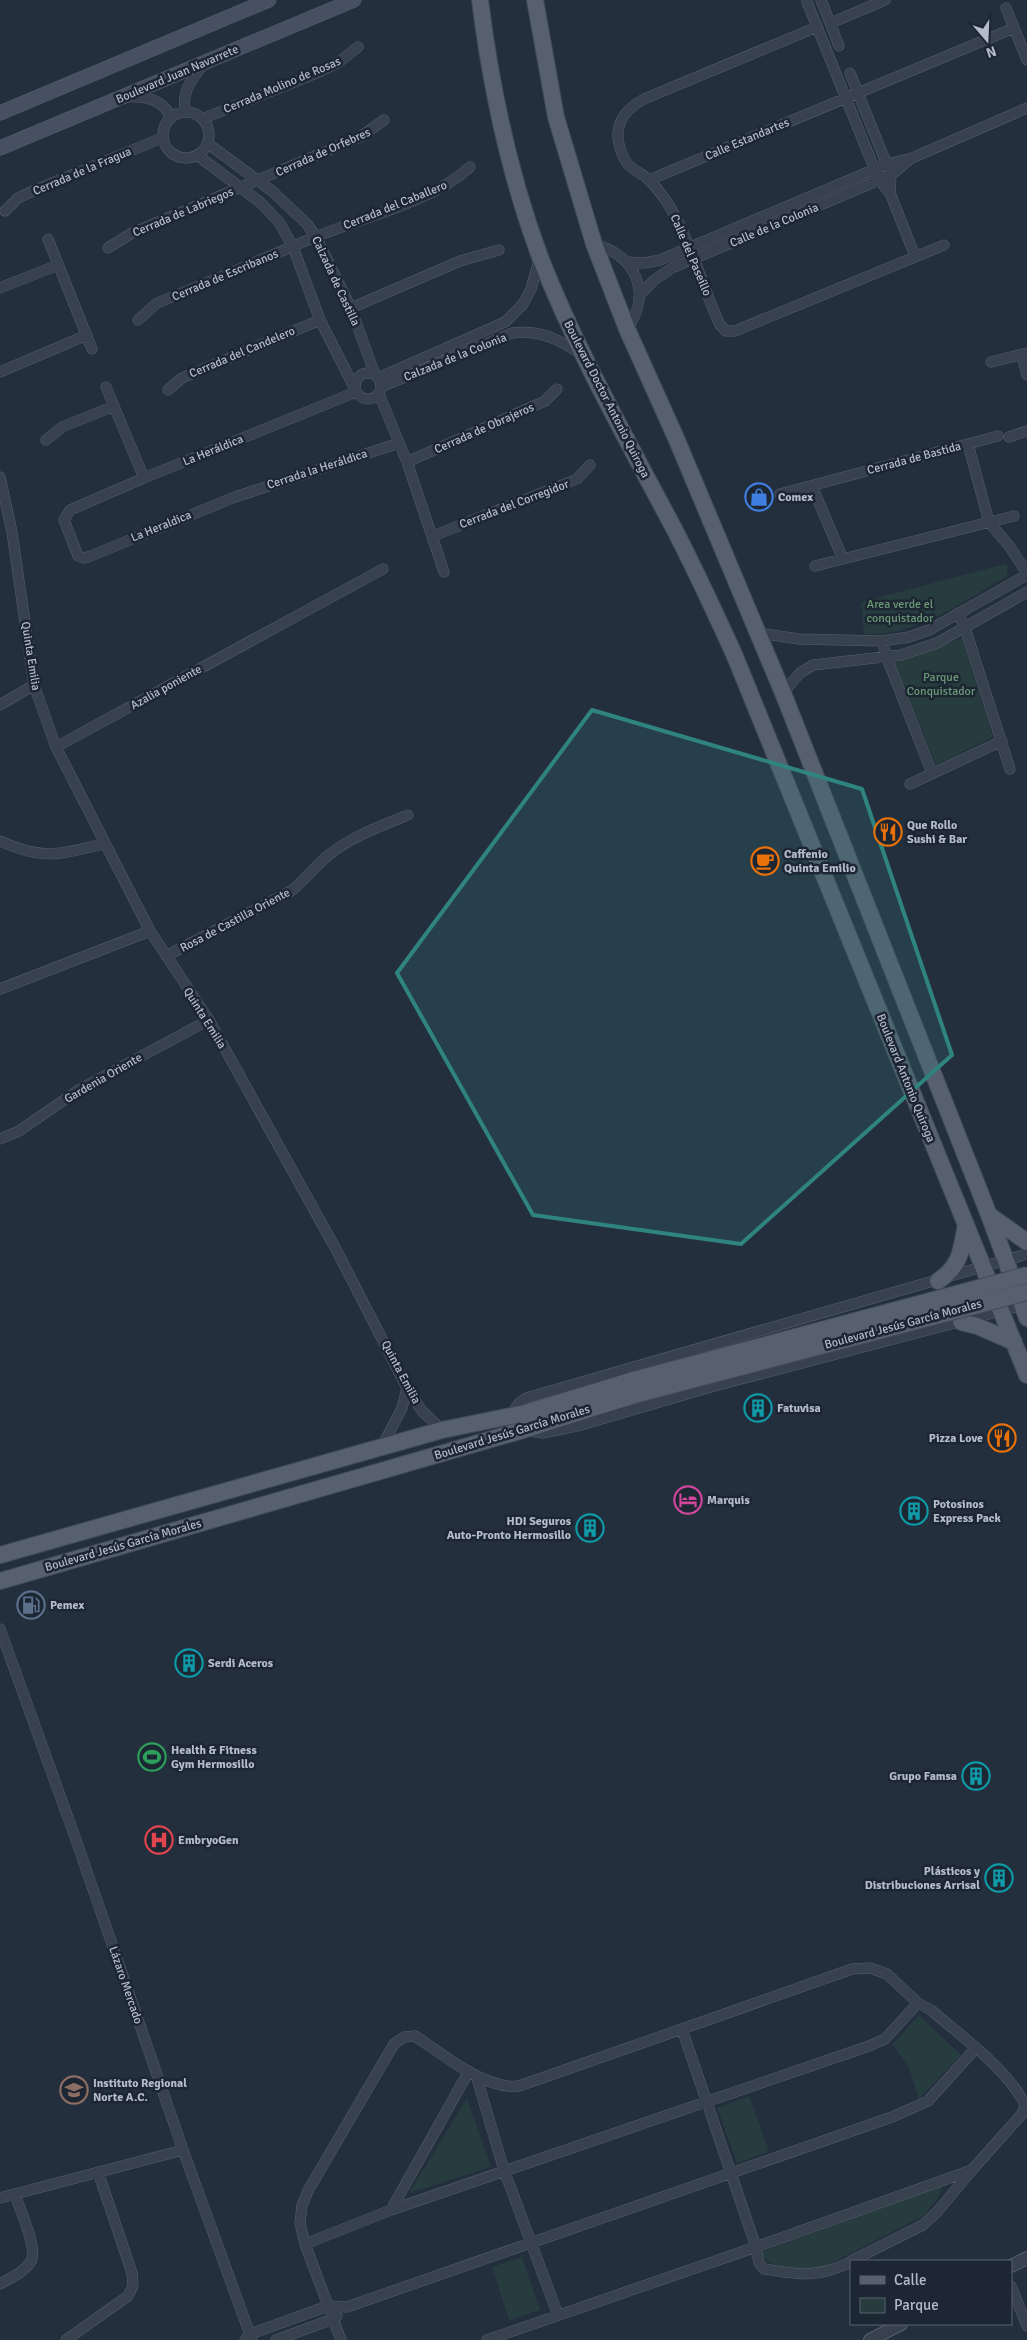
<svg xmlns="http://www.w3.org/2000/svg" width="1027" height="2340" viewBox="0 0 1027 2340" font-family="Signika,sans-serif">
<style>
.green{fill:#263c3f}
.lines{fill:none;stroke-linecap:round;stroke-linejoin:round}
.minor-casing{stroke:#565f6c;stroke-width:11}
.tertiary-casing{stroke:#565f6c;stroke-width:14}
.secondary-casing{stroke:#565f6c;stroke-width:15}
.primary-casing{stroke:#414a57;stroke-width:18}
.minor{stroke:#38414e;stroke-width:10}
.tertiary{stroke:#38414e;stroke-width:12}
.secondary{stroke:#465061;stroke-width:14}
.primary{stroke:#56606e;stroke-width:16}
.primary-bridge-casing{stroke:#414a57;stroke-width:18;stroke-linecap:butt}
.primary-bridge{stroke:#56606e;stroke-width:16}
.marked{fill:#308480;fill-opacity:0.2;stroke:#308480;stroke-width:4;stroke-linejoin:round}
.labels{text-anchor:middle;stroke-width:5;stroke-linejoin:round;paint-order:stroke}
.street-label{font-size:12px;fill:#b4bcc9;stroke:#1d2633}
.poi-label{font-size:12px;font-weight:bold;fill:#b4bcc9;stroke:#1d2633;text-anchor:start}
.park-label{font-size:12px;fill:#6b9a76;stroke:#1d2633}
</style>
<rect width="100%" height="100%" fill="#242f3e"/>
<path class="green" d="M1005,564l3,2 -1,10c-42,24 -93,62 -143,58l-3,-32z
M962,638l31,99 -57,28 -41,-102z
M919,2015l42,40 -42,44 -10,-31 -16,-24z
M749,2096l20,55 -32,12 -20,-55z
M467,2098l24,69 -82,26z
M943,2185l-6,15 -14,16 -105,54 -42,-3 -17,-14z
M522,2257l18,53 -31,10 -17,-53z"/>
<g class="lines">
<g class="minor-casing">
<path id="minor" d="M821,0l18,46
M807,2l72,178 11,13 25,63
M1006,8l21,52
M831,23l54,-23
M817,27l-173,72c-19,10 -31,26 -24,49 7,24 17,20 30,33 6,6 12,14 17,21 24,38 34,82 53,123l6,6h9l209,-86
M850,73l41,102 -1,18
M128,97c16,-1 38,3 42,21
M186,112c-6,-18 6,-34 18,-48
M163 135a23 23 0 1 1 46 0a23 23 0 1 1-46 0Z
M202,119l115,-46 22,-11 19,-15
M207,143l65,48 35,33 9,13 35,71 24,67
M197,155l63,47 19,20 14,25 27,73 34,67
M649,180l365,-152
M5,211l13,-13 19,-9 125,-51
M48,239l44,110
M594,244c41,10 59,49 33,85
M108,248l24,-15 228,-96 24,-17
M627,262l17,1 16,-3 227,-96 25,-6 115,-50
M0,288l58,-23
M640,295l14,-15 18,-12 219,-93 18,-15
M351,308l109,-47 39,-11
M138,320l19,-17c53,-21 105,-44 158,-66 49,-20 117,-35 155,-70
M1022,355l5,20
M991,362l36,-9
M0,372l87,-37
M355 386a13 13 0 1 1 26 0a13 13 0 1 1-26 0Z
M378,378l127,-56 18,-18 8,-15 8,-29
M106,387l38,91
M381,387l131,-54c27,-4 49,7 70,22
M168,390l14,-12 138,-58
M356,392l-212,86 -74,32 -6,10 14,36 5,2 5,-1 147,-60 164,-54
M379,394l28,68 37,110
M1009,437l18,-6
M46,440l16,-13 52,-21
M968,444l21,78 21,25 17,26
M407,462l138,-61 12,-12
M0,477l12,55 22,153 22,62 94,184 59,89 129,233 69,135 15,23 20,19
M812,486l31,73
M780,494l218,-58
M433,536l144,-57 13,-14
M815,566l199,-50
M958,613l7,15 45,141
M759,633l40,6 83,2 27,-4 20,-7 98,-55
M882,641l5,17 45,115
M783,693l17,-20 13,-8 88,-10 36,-12 90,-51
M0,705l34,-20
M56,747l327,-178
M910,784l92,-43
M0,841c44,20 59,13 104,3
M166,956l125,-65c13,-10 22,-22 34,-33 23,-20 55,-32 83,-43
M0,989l150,-58
M0,1139l19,-8 61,-42 129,-69
M510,1416l10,-14 6,-4 501,-144
M529,1431l14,2 38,-8 137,-40 309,-81
M381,1448l21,-40 5,-20
M0,1629l75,208 108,313 69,190
M870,1968l17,6 31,29 13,7c30,26 77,59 94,95l-3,9 -50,56 -216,77 -74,-218 170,-60z
M476,2075l28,95 54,145
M0,2198l183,-48
M391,2210l78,-139
M305,2244l86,-34 478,-164 16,-7 33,-36
M851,2261l72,-36 14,-13 35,-42
M0,2284c10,-6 25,-12 31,-23 7,-12 -11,-52 -16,-66
M1011,2286l16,40
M66,2340l62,-44 5,-10 -1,-13 -34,-101
M245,2340l5,-6 78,-28 19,1 545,-190 36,-16 47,-52
M276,2340l57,-21 4,-3
M341,2340l-36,-96 -5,-21 2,-18 7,-16 85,-145 10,-7 11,-1c28,18 69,54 104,50l163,-57
M487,2340l269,-93 3,16 5,6c36,6 53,9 87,-7"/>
</g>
<g class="tertiary-casing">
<path id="tertiary" d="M1011,2266l16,-8
M870,2340l31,-16"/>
</g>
<g class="secondary-casing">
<path id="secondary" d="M0,113l269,-113
M0,148l354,-148"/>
</g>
<g class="primary-casing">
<path id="primary" d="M480,0c11,88 29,174 60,257 34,87 79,168 123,251 26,47 48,96 71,146l293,721
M535,0l21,117 38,127 33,85 49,109 107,255 206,522 38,103
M989,1215l38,27
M938,1281c24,-16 23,-32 28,-57
M961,1322l16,4 37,16
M0,1555l442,-125 83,-17 105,-32
M0,1581l523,-151 111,-35"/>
</g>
<use href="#minor" class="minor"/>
<use href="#tertiary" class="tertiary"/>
<use href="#secondary" class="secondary"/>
<use href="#primary" class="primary"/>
<g class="primary-bridge-casing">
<path id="primary-bridge" d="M630,1381l397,-106
M634,1395l393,-103"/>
</g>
<use href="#primary-bridge" class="primary-bridge"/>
</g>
<path class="marked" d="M592,710l270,79 90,266 -211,189 -208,-29 -136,-242z"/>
<defs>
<g id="shop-ring" transform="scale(1.4375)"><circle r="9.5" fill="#1d2633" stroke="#3f7fe0" stroke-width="1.5"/><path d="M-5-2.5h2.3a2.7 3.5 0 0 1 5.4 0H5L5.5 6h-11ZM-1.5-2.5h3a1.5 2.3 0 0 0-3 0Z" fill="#3f7fe0"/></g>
<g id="restaurant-ring" transform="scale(1.4375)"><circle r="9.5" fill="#1d2633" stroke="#e8710a" stroke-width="1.5"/><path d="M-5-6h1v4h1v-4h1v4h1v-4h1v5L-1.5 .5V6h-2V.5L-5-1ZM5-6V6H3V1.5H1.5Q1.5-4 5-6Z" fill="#e8710a"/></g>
<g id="cafe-ring" transform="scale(1.4375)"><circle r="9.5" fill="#1d2633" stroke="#e8710a" stroke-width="1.5"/><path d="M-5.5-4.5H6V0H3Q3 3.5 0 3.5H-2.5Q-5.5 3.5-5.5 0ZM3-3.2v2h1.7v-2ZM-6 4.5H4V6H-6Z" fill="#e8710a"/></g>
<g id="building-ring" transform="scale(1.4375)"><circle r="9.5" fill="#1d2633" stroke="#0f9aa8" stroke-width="1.5"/><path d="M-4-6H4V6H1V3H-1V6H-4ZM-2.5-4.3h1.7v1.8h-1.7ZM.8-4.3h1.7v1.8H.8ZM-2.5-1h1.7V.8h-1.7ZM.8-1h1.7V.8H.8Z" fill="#0f9aa8"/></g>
<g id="hotel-ring" transform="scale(1.4375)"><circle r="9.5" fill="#1d2633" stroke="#d1479c" stroke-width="1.5"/><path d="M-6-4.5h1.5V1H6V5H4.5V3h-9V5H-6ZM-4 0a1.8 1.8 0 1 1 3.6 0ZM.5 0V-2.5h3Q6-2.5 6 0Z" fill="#d1479c"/></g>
<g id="fuel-ring" transform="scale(1.4375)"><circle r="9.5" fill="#1d2633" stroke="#5c6f8a" stroke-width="1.5"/><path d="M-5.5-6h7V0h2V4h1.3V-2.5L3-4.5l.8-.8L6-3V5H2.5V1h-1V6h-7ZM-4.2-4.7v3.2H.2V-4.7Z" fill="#5c6f8a"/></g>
<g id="stadium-ring" transform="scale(1.4375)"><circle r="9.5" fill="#1d2633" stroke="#2e9e5b" stroke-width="1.5"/><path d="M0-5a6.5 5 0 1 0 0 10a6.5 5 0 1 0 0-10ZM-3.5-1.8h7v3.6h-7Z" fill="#2e9e5b"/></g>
<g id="hospital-ring" transform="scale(1.4375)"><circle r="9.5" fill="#1d2633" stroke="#e0444e" stroke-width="1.5"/><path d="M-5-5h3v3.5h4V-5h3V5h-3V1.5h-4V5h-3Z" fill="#e0444e"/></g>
<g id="school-ring" transform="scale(1.4375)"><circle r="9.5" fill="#1d2633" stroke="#8d6e63" stroke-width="1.5"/><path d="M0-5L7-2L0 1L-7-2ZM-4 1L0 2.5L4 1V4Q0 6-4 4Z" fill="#8d6e63"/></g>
</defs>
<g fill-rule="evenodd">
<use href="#shop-ring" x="759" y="497"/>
<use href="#restaurant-ring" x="888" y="832"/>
<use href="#cafe-ring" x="765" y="861"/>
<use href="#building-ring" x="758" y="1408"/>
<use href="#restaurant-ring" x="1002" y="1438"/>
<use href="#hotel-ring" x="688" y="1500"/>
<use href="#building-ring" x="914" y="1511"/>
<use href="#building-ring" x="590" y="1528"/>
<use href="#fuel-ring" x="31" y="1605"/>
<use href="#building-ring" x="189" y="1663"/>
<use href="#stadium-ring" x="152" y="1757"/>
<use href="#building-ring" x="976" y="1776"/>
<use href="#hospital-ring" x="159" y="1840"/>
<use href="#building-ring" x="999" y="1878"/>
<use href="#school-ring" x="74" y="2090"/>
</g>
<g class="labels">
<g class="street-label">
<text transform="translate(177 74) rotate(-23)" y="4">Boulevard Juan Navarrete</text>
<text transform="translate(282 85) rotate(-23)" y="4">Cerrada Molino de Rosas</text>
<text transform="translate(747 139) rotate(-23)" y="4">Calle Estandartes</text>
<text transform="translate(323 152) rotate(-24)" y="4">Cerrada de Orfebres</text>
<text transform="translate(82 171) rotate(-23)" y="4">Cerrada de la Fragua</text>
<text transform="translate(395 205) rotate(-22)" y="4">Cerrada del Caballero</text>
<text transform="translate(183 212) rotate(-23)" y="4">Cerrada de Labriegos</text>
<text transform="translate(774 225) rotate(-23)" y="4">Calle de la Colonia</text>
<text transform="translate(691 255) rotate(67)" y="4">Calle del Paseíllo</text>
<text transform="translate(225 275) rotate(-23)" y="4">Cerrada de Escribanos</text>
<text transform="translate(336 281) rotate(65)" y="4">Calzada de Castilla</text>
<text transform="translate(242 352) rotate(-23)" y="4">Cerrada del Candelero</text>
<text transform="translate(455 357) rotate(-22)" y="4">Calzada de la Colonia</text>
<text transform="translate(607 399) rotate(63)" y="4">Boulevard Doctor Antonio Quiroga</text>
<text transform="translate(484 428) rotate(-24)" y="4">Cerrada de Obrajeros</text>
<text transform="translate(213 450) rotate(-22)" y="4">La Heráldica</text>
<text transform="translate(914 458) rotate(-15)" y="4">Cerrada de Bastida</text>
<text transform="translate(317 469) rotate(-18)" y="4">Cerrada la Heráldica</text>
<text transform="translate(514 504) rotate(-21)" y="4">Cerrada del Corregidor</text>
<text transform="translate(161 526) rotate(-22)" y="4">La Heraldica</text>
<text transform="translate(31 656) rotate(81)" y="4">Quinta Emilia</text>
<text transform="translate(166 687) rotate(-29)" y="4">Azalia poniente</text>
<text transform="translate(235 920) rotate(-28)" y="4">Rosa de Castilla Oriente</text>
<text transform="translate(205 1018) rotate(58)" y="4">Quinta Emilia</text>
<text transform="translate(103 1078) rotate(-30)" y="4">Gardenia Oriente</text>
<text transform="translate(906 1078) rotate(68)" y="4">Boulevard Antonio Quiroga</text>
<text transform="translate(903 1324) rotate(-15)" y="4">Boulevard Jesús García Morales</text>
<text transform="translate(401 1372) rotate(62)" y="4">Quinta Emilia</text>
<text transform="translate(512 1432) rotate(-17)" y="4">Boulevard Jesús García Morales</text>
<text transform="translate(123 1545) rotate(-16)" y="4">Boulevard Jesús García Morales</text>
<text transform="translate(126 1985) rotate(71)" y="4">Lázaro Mercado</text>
</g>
<g class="poi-label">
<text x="778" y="501">Comex</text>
<text x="907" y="829">Que Rollo<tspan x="907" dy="14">Sushi &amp; Bar</tspan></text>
<text x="784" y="858">Caffenio<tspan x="784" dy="14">Quinta Emilio</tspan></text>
<text x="777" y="1412">Fatuvisa</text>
<text x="983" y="1442" text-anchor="end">Pizza Love</text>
<text x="707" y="1504">Marquis</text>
<text x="933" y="1508">Potosinos<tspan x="933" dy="14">Express Pack</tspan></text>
<text x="571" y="1525" text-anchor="end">HDI Seguros<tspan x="571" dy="14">Auto-Pronto Hermosillo</tspan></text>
<text x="50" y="1609">Pemex</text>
<text x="208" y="1667">Serdi Aceros</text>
<text x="171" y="1754">Health &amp; Fitness<tspan x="171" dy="14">Gym Hermosillo</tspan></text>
<text x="957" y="1780" text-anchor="end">Grupo Famsa</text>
<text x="178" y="1844">EmbryoGen</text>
<text x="980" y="1875" text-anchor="end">Plásticos y<tspan x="980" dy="14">Distribuciones Arrisal</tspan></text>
<text x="93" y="2087">Instituto Regional<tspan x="93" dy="14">Norte A.C.</tspan></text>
</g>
<g class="park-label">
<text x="900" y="608">Area verde el<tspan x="900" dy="14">conquistador</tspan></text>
<text x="941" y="681">Parque<tspan x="941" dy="14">Conquistador</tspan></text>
</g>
</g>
<rect x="850" y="2260" width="162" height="65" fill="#1d2633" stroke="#59626f"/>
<rect x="860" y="2276" width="25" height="8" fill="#56606e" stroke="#59626f"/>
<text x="894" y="2285" font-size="15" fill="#b4bcc9">Calle</text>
<rect x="860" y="2298" width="25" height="15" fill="#263c3f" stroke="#59626f"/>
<text x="894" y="2310" font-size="15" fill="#b4bcc9">Parque</text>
<g transform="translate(987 40) rotate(161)" stroke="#1d2633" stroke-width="4" paint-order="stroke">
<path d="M0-4L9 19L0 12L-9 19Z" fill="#b4bcc9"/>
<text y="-8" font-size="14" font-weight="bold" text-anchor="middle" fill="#b4bcc9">N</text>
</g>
</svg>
